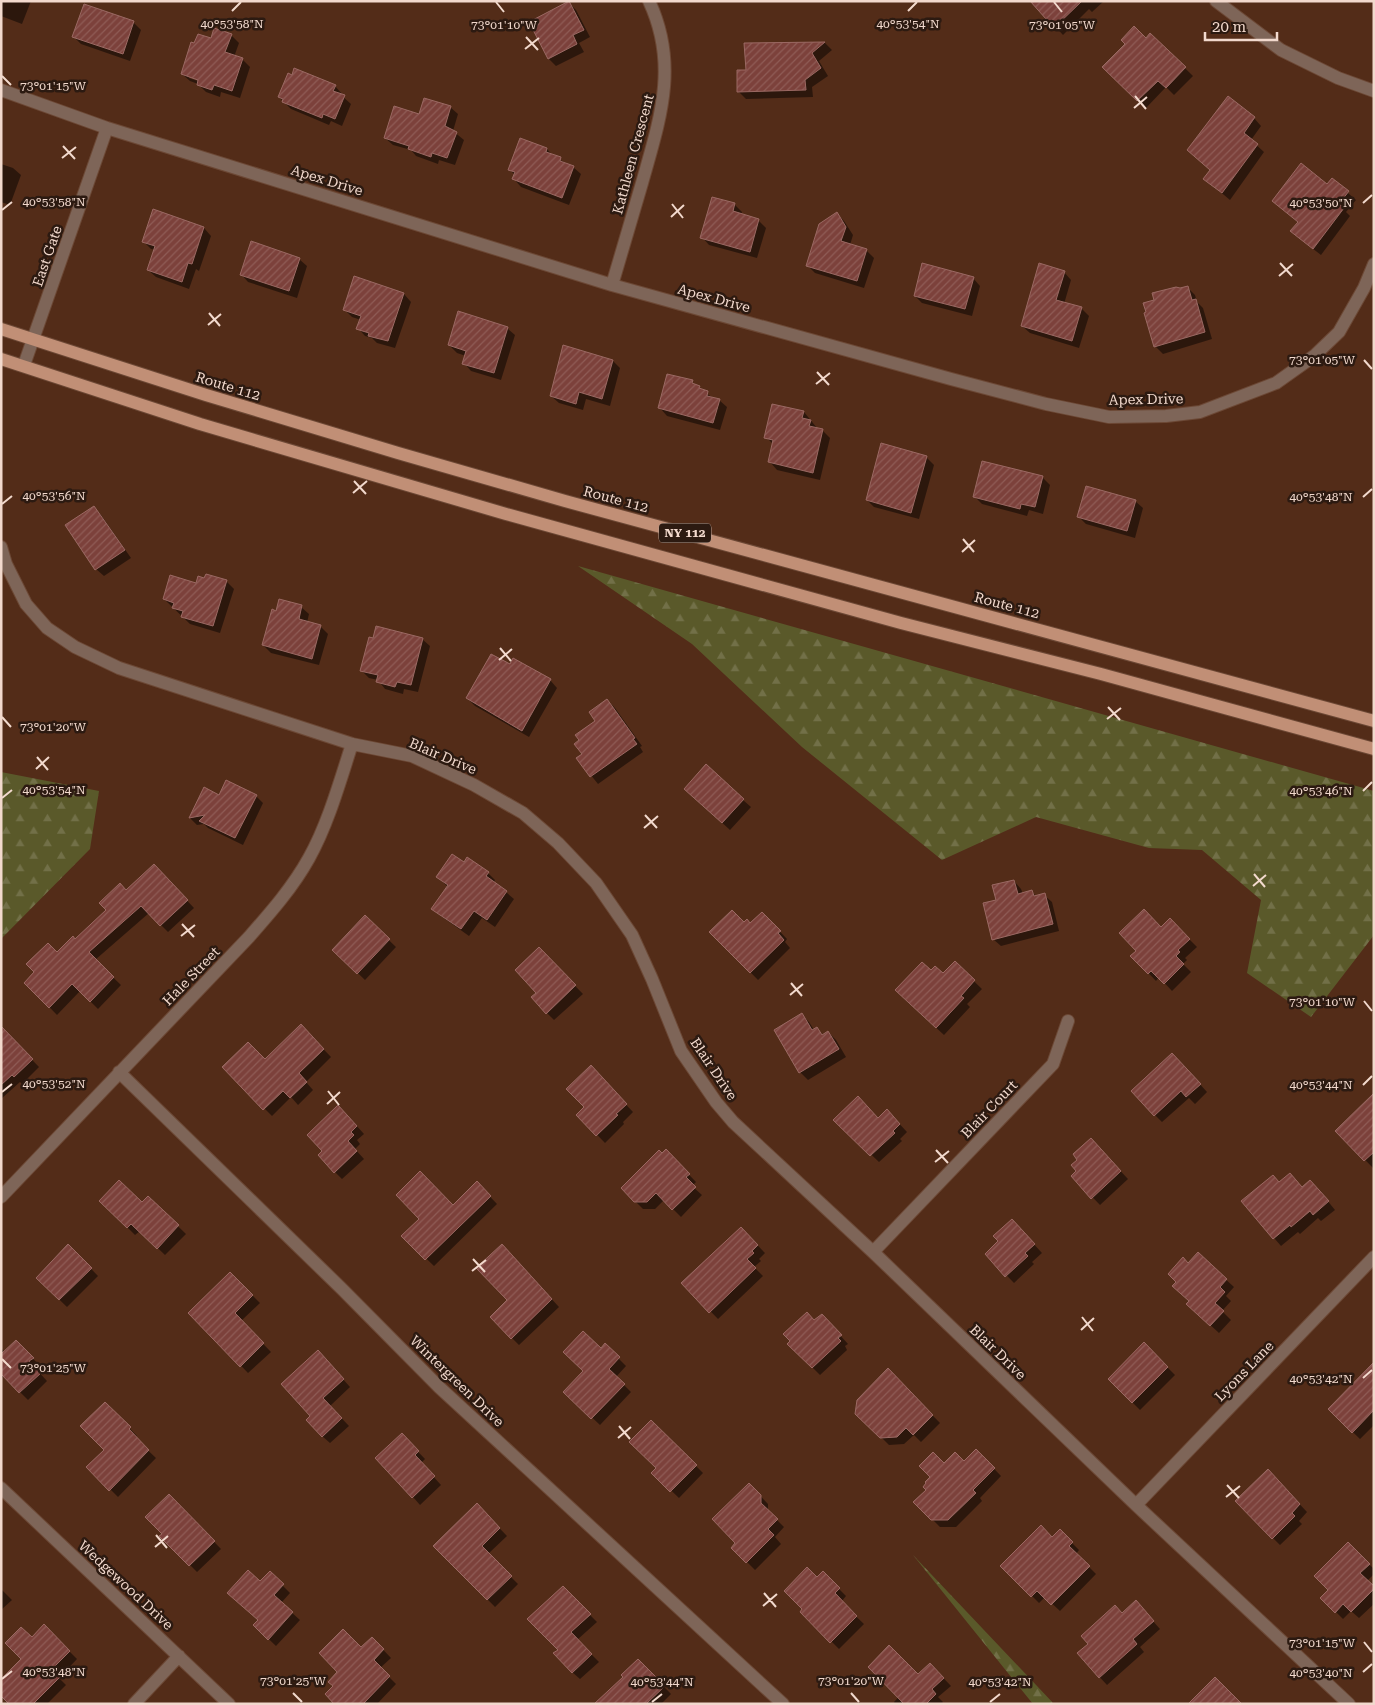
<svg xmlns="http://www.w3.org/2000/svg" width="1375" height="1705" viewBox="0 0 1375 1705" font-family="'Roboto Serif',serif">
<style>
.forest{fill:url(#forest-firs)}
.shadow{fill:#0007;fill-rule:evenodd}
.building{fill:url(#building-hatch);stroke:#9b6963}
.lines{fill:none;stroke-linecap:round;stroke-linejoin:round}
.street-casing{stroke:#6c4835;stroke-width:14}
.primary-casing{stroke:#6c4835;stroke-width:14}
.street{stroke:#7e6558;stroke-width:12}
.primary{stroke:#c18f76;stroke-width:12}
.ticks{fill:none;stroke:#f2d9cd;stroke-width:2}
.labels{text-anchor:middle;stroke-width:5;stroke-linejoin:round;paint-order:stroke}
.shield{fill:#2c1a11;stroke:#b7a095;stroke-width:1}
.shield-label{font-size:12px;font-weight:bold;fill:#f2d9cd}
.street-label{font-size:14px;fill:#f2d9cd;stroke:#2c1a11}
.ticks-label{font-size:12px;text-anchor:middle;fill:#f2d9cd;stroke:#2c1a11;stroke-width:5;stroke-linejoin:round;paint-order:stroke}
</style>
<defs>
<pattern id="forest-firs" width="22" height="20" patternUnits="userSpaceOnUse" patternTransform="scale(1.25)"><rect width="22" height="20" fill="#5a592a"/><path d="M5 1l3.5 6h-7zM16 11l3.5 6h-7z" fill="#727048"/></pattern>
<pattern id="building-hatch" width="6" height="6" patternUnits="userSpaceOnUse" patternTransform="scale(1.25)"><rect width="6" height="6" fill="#7c413b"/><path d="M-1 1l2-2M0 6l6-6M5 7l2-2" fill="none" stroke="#8f5c56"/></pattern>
</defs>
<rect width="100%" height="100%" fill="#532c18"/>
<path class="forest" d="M578,566l796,225v144l-63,82 -64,-44 14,-73 -59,-50 -53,-2 -113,-31 -94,43 -140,-113 -110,-103z
M1,772l98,19 -9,58 -89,90z
M913,1555l141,149h-21z"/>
<path class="shadow" d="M1,1h30l-9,23 -21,-8z
M1032,1h72l-12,11 -3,-3 -26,26z
M569,3l7,7 14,27 -11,6 5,9 -28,14 -7,-7 -19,-37z
M133,22l8,8 -11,31 -49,-17 -7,-7z
M1150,34l43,42 -19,19 -8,-8 -20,21 -42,-41 42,-28z
M231,35l8,8 -5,14 8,2 8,8 -10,31 -19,-6 -1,5 -14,-5 -8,-8 -8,-3 -8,-7 30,-34zM189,75l15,8 -15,-5z
M825,43l7,7 -13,11 9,15 -16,11 1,10 -67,2 -8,-8 9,-20 -2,-26z
M335,86l7,8v2l9,8 -9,22 -11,-5 -2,4 -38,-16 -12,-12z
M450,107l8,7 -5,17 11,9 -9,25 -16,-5 -1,4 -22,-8 -5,-6 -18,-5 -8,-7 35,-22z
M1254,118l7,8 -10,14 13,12 -34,48 -25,-21z
M547,149l6,7 20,11 8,7 -12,31 -48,-18 -7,-8 1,-4 -5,-5z
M1,164l12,4 8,7 -11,30 -9,-3z
M1333,180l23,20 -10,12 4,4 -29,39 -22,-17v-15l-26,-22 55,-16z
M734,204l8,8 -1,3 17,5 8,8 -9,30 -48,-13 -7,-8z
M154,211l50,17 7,8 -12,35 -3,-2 -7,20 -33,-12 -8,-7 7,-20 -4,-1 -8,-8z
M836,213l8,8 9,14 -3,10 16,5 8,8 -10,30 -49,-15 -8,-8z
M299,259l8,7 -10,32 -49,-16 -7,-8z
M1064,272l7,8 -7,24 17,4 8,8 -10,32 -49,-15 -8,-7z
M355,277l49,17 7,8 -16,46 -18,-5 -5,-5 -7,-2 -7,-8 3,-8 -9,-3 -8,-8z
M973,278l7,8 -8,30 -50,-13 -7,-7z
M1187,287l8,8 2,7 6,6 9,31 -49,15 -8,-8 -8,-33 9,-13z
M507,328l8,7 -14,45 -30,-9 -7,-8 2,-7 -9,-3 -8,-8z
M613,361l7,7 -10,38 -24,-7 -3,11 -24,-7 -8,-7z
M692,382l22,17 5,1 8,7 -7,23 -53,-14 -7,-8z
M804,412l13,16 5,2 8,8 -10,42 -43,-10 -7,-8 4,-17 -8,-8z
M926,457l8,8 -15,54 -45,-12 -7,-7z
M1042,477l8,8 -7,29 -14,-4 -2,6 -45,-12 -8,-8z
M1135,501l8,7 -8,30 -49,-14 -7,-7z
M94,507l7,8 30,43 -27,18 -8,-7z
M226,581l8,8 -14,44 -30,-9 -26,-25 33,-14z
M301,607l8,7 -2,9 13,3 8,8 -9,31 -48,-12 -8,-8 14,-33z
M422,639l8,7 -12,46 -14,-3 -1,5 -18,-5 -7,-9 -9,-2 -7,-7z
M510,666l40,14 7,8 -28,49 -54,-31 -8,-8z
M607,700l8,8 27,38 -2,1 3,5 -45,32 -20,-25 5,-4 13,-34z
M205,789l14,7h37l7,7 -20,42 -35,-17 -4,-4 -7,1 -7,-7z
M693,796l50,4 8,7 -21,23z
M465,864l23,9 7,7 -1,2 20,17 -19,28 -13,-9 -13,18 -28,-20 -8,-8 15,-21 -10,-10z
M161,873l33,35 -26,24 -19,-19 -54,47 26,25 -23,24 -18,-18 -23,24 -31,-32 31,-30 18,-13 51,-49z
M1014,881l7,8 2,5 9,-2 5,5 7,-2 8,7 7,29 -58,15 -8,-7 4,-38z
M762,913l25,26 -2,3 5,6 -32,32 -47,-48 33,-9 6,2z
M365,917l31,30 -31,33 -31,-30z
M1170,920l27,27 -12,11 2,2 -4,4 8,8 -19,19 -13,-14 -3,4 -24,-25z
M539,949l44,45 -29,26 -7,-7 -9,-20z
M955,963l27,26 -15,15 3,3 -26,28 -40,-37 27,-26 12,3z
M801,1014l8,8 5,8 3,-1 6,6 5,-3 8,8 10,17 -38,23 -8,-8z
M301,1026l30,31 -25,25 7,8 -15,15 -7,-8 -19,19 -49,-49 42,-6z
M7,1034l32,33 -17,17 -2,-2 -19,17v-60z
M1180,1062l27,30 -12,12 -6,-6 -27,24 -7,-7z
M614,1092l19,20 -10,10 1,2 -19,19 -27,-28z
M1374,1108v59l-1,1 -36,-37z
M346,1114l18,20 -7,6 3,4 -5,5 9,10 -22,20 -7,-7z
M894,1118l13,14 -7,7 2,2 -23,21 -44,-42z
M1098,1147l30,32 -28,26 -28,-29 6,-5 1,-11z
M673,1158l23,24 -4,4 10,9 -21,22 -17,-17 -9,9h-12l-21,-21z
M477,1183l20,21 -63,62 -31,-30 50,-29z
M1279,1183l39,6 17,21 -14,11 -3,-3 -18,16 -2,-2 -17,14 -38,-44z
M148,1197l38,37 -21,21 -25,-24 -5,4 -34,-34 41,3z
M741,1228l24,25 -6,6 2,2 -7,6 9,9 -45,43 -35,-36z
M1019,1228l23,25 -10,9 2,2 -20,19 -28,-29 14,-13z
M68,1245l30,31 -31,31 -30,-29z
M509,1253l50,54 -40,38 -28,-28 18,-17z
M1198,1254l36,33 -8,9 5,5 -9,10 9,9 -12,13 -24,-22 -4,-10 -3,-37z
M230,1273l30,30 -19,18 30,31 -23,21 -58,-60z
M815,1321l14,2 19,21 -3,2 2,4 -27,25 -31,-31z
M16,1341l24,25 -4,3 11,12 -19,19 -24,-24 -3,3v-31l4,4z
M1144,1344l31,31 -35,35 -31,-31z
M605,1345l21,21 -10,11 15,15 -31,33 -35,-33z
M325,1359l25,28 -20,19 19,20 -19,17 -8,-7 -10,-20z
M1374,1364v61l-14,14 -31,-30z
M888,1370l52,53 -19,19 -7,-7 -10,9 -15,1 -32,-32z
M105,1403l32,33 -2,2 21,20 -38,39 -30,-30 17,-17z
M651,1421l52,52 -24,25 -26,-25 5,-5z
M402,1435l23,24 -4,4 20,22 -21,20 -7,-8z
M976,1450l25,26 -21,22 2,3 -26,26h-16l-25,-25 12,-12 17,-25 20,-3z
M1275,1478l32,34 -8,9 3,3 -22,21 -44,-44z
M749,1484l19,20v7l16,16 -9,10 6,7 -26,26 -22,-22 4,-5z
M169,1495l52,54 -24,23 -36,-36 2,-2z
M477,1505l30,31 -19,18 30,30 -23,23 -60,-61z
M1060,1531l19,19 -3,4 20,20 -36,37 -15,-14 -6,6 -37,-37 50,-28z
M1348,1544l26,25v5l-7,7 7,7v16l-15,14 -8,-7 -8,8 -21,-21 7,-8z
M270,1573l20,20 -9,10 19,17 -24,26 -22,-21 5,-5 2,-37z
M823,1573l23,23 -5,6 23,22 -25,25 -37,-37 15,-33z
M563,1588l34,34 -20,18 22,22 -19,17 -8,-7 -13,-22z
M1,1589l11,11 -11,10z
M1143,1610l17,19 -20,18 4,5 -37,33 -29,-31 44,-40z
M44,1626l33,33 -18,19 7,7 -19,19h-36l12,-45 9,-21z
M372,1638l19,20 -11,10 16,16 -19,20h-41l-2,-18 5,-14z
M638,1660l33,34 -10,10h-59z
M930,1664l21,22 -13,11 5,5 -2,2h-46l-1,-2z"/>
<path class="building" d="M569,1l15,29 -11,5 4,9 -29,15 -19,-37z
M1030,1h52l-28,27z
M84,4l50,17 -11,33 -51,-17z
M1134,26l12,12 4,-5 36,34 -20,21 -8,-7 -21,20 -35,-34 23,-23 -4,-4z
M214,28l18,6 -7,18 18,6 -11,33 -18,-6 -2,5 -15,-5 1,-5 -17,-6 10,-32 3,1 4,-9 13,4z
M825,42l-13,11 9,15 -16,12 1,10 -69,2v-22h9l-2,-27z
M294,68l42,17 -3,6 12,4 -10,24 -12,-5 -1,4 -40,-16 1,-3 -5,-2 10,-24 4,2z
M1228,96l27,21 -11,16 14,11 -36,49 -19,-14 7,-9 -23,-20z
M424,98l27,8 -6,20 12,6 -10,26 -15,-5 -1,4 -23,-8 1,-3 -25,-8 10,-32 25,8z
M520,138l27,10 -1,4 15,5 -1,4 14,5 -12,32 -50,-19 3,-7 -7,-2z
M1301,163l26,21 5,-6 17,13 -10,13 5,4 -31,41 -23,-18 8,-9 -26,-21z
M712,197l23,6 -2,8 26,8 -9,33 -50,-14z
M153,209l51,18 -12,37 -4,-1 -6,19 -35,-12 8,-24 -13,-4z
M837,212l9,15 -5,14 26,8 -10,32 -51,-15 13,-42z
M251,241l49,17 -11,33 -49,-16z
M922,263l52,14 -9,32 -51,-13z
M1039,263l26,8 -9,29 26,7 -10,34 -51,-15z
M354,276l50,17 -16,48 -20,-5 1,-3 -13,-4 5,-13 -18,-6z
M1188,286l4,14 4,-1 9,33 -51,15 -10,-34 2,-1 -3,-9 11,-3 -2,-7 24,-6 4,1z
M458,311l50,16 -14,46 -32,-9 4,-13 -18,-6z
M563,345l50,15 -11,39 -23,-7 -3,12 -26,-8z
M667,374l26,6 -1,3 8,3 -1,2 9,3 -1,5 13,3 -7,24 -55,-15z
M772,404l32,7 -2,7 9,2 -2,6 14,3 -10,44 -45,-11 5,-22 -9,-2z
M881,443l46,13 -16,57 -45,-13z
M982,461l61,15 -8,31 -14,-3 -1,5 -47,-12z
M1086,486l50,14 -9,31 -50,-14z
M94,506l31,44 -30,20 -30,-45z
M206,574l21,6 -14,46 -32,-9 2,-6 -11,-3 2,-5 -11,-4 7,-24 26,8 2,-7 6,2z
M279,599l23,6 -3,14 22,6 -9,34 -50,-14 10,-36 4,2z
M376,626l47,12 -12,47 -14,-3 -2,5 -19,-5 2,-7 -18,-4 9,-34 4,1z
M491,654l19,10 3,-6 38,21 -29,52 -56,-33z
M607,699l28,39 -2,1 4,5 -47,33 -14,-19 6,-4 -8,-10 5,-4 -4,-5 20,-14 -6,-9z
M706,764l38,35 -22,24 -38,-34z
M226,780l31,15 -22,43 -36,-17 6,-6 -16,3 15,-31 15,8z
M452,854l12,8 3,-5 22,15 -3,4 21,15 -20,29 -13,-9 -13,18 -30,-20 17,-24 -12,-8z
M154,864l34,36 -28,26 -19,-20 -52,46 25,25 -24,25 -18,-18 -23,24 -25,-25 10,-11 -8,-8 22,-21 9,9 16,-16 2,3 31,-29 -7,-7 21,-20 6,7z
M1014,880l4,14 14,-4 2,6 11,-3 8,31 -61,16 -9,-37 13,-3 -4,-15z
M1144,909l17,18 9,-9 20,21 -12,11 2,2 -4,4 8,8 -20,20 -13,-13 -3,3 -18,-18 6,-5 -17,-18z
M732,910l12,12 3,-3 3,4 12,-11 19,19 -3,2 6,7 -34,33 -41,-41z
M365,915l25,24 -33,35 -25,-24z
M539,947l37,38 -30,29 -15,-17 5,-4 -21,-23z
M955,961l20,19 -14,16 3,2 -28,30 -41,-38 27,-28 9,8 4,-4 8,7z
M802,1013l10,17 5,-3 5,8 6,-4 11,18 -40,24 -25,-43z
M301,1024l23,25 -25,24 8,9 -17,16 -7,-7 -20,19 -41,-43 26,-25 17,17z
M1,1026l32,33 -19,18 -2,-2 -11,10z
M1172,1053l29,31 -15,13 -5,-6 -27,25 -23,-25z
M591,1065l36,39 -11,10 2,1 -22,21 -20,-21 8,-8 -18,-18z
M1374,1093v59l-10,9 -29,-30z
M858,1096l20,22 9,-9 13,15 -7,7 2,2 -25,23 -37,-36z
M338,1105l19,21 -6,6 3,3 -6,6 9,10 -23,22 -16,-18 4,-4 -15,-16z
M1091,1138l30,33 -30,28 -20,-23 5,-5 -5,-6 6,-5 -4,-6z
M666,1149l24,25 -4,3 10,10 -24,23 -16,-17 -9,9h-13l-13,-14 38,-38 3,3z
M420,1171l33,34 24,-24 14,15 -66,64 -24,-24 18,-17 -23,-24z
M1290,1173l12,14 8,-7 19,21 -16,14 -3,-4 -19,16 -1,-2 -17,14 -32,-38 32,-26 6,7z
M119,1180l23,22 6,-6 31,29 -22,24 -26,-25 -4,4 -28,-27z
M1012,1219l23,25 -10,9 3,3 -23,21 -20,-23 13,-13 -5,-5z
M741,1227l17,18 -6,6 2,2 -7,6 9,9 -47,45 -28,-30z
M68,1244l24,24 -33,32 -23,-22z
M502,1244l50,55 -41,40 -21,-22 17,-17 -31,-32z
M1198,1252l29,27 -7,8 5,5 -10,11 9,8 -14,15 -24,-22 3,-3 -17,-15 4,-4 -8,-8 15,-17 5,6z
M230,1272l23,23 -18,18 29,30 -24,24 -52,-54z
M807,1312l7,8 8,-6 20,21 -4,3 3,3 -29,27 -25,-24 3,-3 -7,-7z
M583,1331l18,17 4,-5 15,14 -11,12 16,15 -34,35 -28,-27 20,-21 -20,-19z
M16,1340l18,18 -5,3 12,12 -22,20 -18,-19v-20z
M1144,1342l24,25 -36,36 -24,-24z
M318,1350l26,29 -21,19 19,20 -20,19 -16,-17 4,-4 -29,-32z
M1374,1362v48l-22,23 -24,-24z
M888,1368l45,47 -20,20 -7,-7 -9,9 -17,1 -25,-24 2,-14z
M105,1402l26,25 -2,2 20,21 -40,41 -23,-24 18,-17 -24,-24z
M651,1420l46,45 -27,27 -19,-19 5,-5 -27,-26z
M402,1433l17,18 -4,4 20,21 -23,22 -37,-40z
M976,1449l19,19 -22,22 3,3 -28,27h-17l-18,-18 13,-12 -3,-3 3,-4 -1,-1 5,-5 -11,-11 14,-14 11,11 11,-11 9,9z
M1268,1469l32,35 -8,9 3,3 -23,23 -37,-38z
M749,1483l12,12v8l17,16 -10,10 6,6 -28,28 -15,-15 4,-5 -23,-24z
M169,1494l46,47 -26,25 -30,-30 3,-2 -17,-17z
M477,1503l23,25 -18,18 30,30 -25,24 -54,-54z
M1041,1525l11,12 8,-8 13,13 -4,4 21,20 -39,39 -14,-14 -6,6 -31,-31z
M1348,1542l22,22 -10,9 14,13v3l-23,23 -8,-8 -8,9 -15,-15 8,-8 -14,-14z
M807,1567l10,10 6,-6 17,17 -5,5 22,23 -27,27 -30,-31 2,-3 -18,-18z
M248,1570l12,11 10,-10 14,13 -10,11 19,17 -25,28 -15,-15 5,-5 -31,-27z
M563,1586l28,28 -20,18 21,22 -20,19 -19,-20 5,-3 -31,-31z
M1136,1600l18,21 -21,18 4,5 -38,34 -22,-25 11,-9 -7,-8 34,-31 7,8z
M44,1624l26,27 -18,18 8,8 -27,27h-24l-8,-8v-17l20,-20 -16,-16 16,-16 11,10z
M343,1629l18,18 11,-10 12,12 -10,11 16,16 -27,28h-29l-9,-10 8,-8 -5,-4 9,-10 -18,-19z
M889,1645l29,29 12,-11 14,15 -12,11 4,5 -10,10h-22l-36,-37z
M638,1659l27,27 -19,18h-52l29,-27 -2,-2z
M1215,1677l27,27h-54z"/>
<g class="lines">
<g class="street-casing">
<path id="street" d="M1216,1l65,49 57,28 36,13
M1,90l106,38 505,157 339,94 95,25 63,13 57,-1 34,-4 76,-29 38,-27 25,-24 25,-44 10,-24
M612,285c10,-34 20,-68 30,-102 18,-64 37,-118 7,-182
M24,365l83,-237
M1,547l5,17 20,40 21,24 28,19 44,21 233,76 60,12 62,29 49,28 35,30 38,40 36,52 20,44 29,72 35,51 17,20 140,130 263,253 213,199
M119,1072l223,217 97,98 344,317
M1,1197l248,-260c22,-25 44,-50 60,-79 19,-34 31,-77 43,-114
M873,1252l180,-188 15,-43
M1,1488l228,216
M1136,1505l238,-248
M134,1704l45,-48"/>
</g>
<g class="primary-casing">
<path id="primary" d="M1,329l205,66 192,58 167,48 809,220
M1,359l199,65 306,90 395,109 200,51 273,75"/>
</g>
<use href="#street" class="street"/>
<use href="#primary" class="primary"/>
</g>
<path class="ticks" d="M496,2l8,10M1054,2l8,10M232,11l9,-9M908,11l9,-9M526,37l12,13M525,49l14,-11M2,76l9,9M1135,96l11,13M1134,108l13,-11M63,146l12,13M62,158l14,-11M1363,203l9,-8M672,204l11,14M2,210l10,-8M671,217l13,-12M1280,263l12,13M1279,276l14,-12M209,313l11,13M208,325l13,-11M1364,360l8,9M817,372l12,13M816,384l14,-11M354,481l12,13M353,493l14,-12M1363,497l9,-8M2,504l10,-8M963,539l11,13M962,552l13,-12M500,648l11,13M499,660l13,-11M1108,707l12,13M2,717l9,10M1107,719l14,-11M37,757l11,13M36,769l13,-12M1363,791l9,-9M2,798l10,-8M645,815l12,13M644,828l14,-12M1254,874l11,13M1253,886l13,-11M182,924l12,13M181,936l14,-11M791,983l11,13M790,995l13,-11M1364,1001l8,10M1363,1085l9,-9M328,1091l11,14M2,1092l10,-8M327,1104l13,-12M936,1150l12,13M935,1162l14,-11M473,1259l12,13M472,1271l14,-11M1082,1317l11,14M1081,1330l13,-12M2,1359l9,9M1363,1378l9,-8M619,1426l11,13M618,1438l13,-11M1227,1485l12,13M1226,1497l14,-11M156,1535l11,13M155,1547l13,-11M764,1593l12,14M763,1606l14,-12M1364,1642l8,10M1363,1672l9,-8M2,1679l10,-8M293,1693l9,9M851,1693l8,9M652,1702l10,-8M990,1702l10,-8"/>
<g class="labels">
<rect class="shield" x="659" y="523.5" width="52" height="19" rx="4"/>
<g class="shield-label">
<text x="685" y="537">NY 112</text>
</g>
<g class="street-label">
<text transform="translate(633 154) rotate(-75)" y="5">Kathleen Crescent</text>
<text transform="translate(327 180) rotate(17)" y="5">Apex Drive</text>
<text transform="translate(47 256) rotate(-71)" y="5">East Gate</text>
<text transform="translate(714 298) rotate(15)" y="5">Apex Drive</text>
<text transform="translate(228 386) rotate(17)" y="5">Route 112</text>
<text transform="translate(1146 399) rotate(-1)" y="5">Apex Drive</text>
<text transform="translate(616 499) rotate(15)" y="5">Route 112</text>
<text transform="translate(1007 605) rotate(15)" y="5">Route 112</text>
<text transform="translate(443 756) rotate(23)" y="5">Blair Drive</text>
<text transform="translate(191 976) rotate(-46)" y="5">Hale Street</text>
<text transform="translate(714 1069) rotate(56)" y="5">Blair Drive</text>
<text transform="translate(989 1109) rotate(-46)" y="5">Blair Court</text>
<text transform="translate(998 1352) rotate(44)" y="5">Blair Drive</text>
<text transform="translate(1244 1371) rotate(-46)" y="5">Lyons Lane</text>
<text transform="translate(457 1381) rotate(44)" y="5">Wintergreen Drive</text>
<text transform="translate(126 1585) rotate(43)" y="5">Wedgewood Drive</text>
</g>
</g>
<g class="ticks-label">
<text x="232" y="28">40°53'58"N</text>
<text x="908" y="28">40°53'54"N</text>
<text x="504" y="29">73°01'10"W</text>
<text x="1062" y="29">73°01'05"W</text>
<text x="53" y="90">73°01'15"W</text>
<text x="54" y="206">40°53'58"N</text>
<text x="1321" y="207">40°53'50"N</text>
<text x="1322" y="364">73°01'05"W</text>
<text x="54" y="500">40°53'56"N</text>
<text x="1321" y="501">40°53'48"N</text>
<text x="53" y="731">73°01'20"W</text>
<text x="54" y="794">40°53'54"N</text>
<text x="1321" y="795">40°53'46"N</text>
<text x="1322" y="1006">73°01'10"W</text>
<text x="54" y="1088">40°53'52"N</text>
<text x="1321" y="1089">40°53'44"N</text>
<text x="53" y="1372">73°01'25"W</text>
<text x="1321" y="1383">40°53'42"N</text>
<text x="1322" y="1647">73°01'15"W</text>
<text x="54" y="1676">40°53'48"N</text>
<text x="1321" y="1677">40°53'40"N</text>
<text x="293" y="1685">73°01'25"W</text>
<text x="851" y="1685">73°01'20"W</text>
<text x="662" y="1686">40°53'44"N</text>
<text x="1000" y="1686">40°53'42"N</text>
</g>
<rect width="1375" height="1705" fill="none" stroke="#f2d9cd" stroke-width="5"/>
<path d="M1205 32v8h72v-8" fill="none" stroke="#f2d9cd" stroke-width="2.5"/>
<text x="1212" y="32" font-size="15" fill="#f2d9cd" stroke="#2c1a11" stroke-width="4" paint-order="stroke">20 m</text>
</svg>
